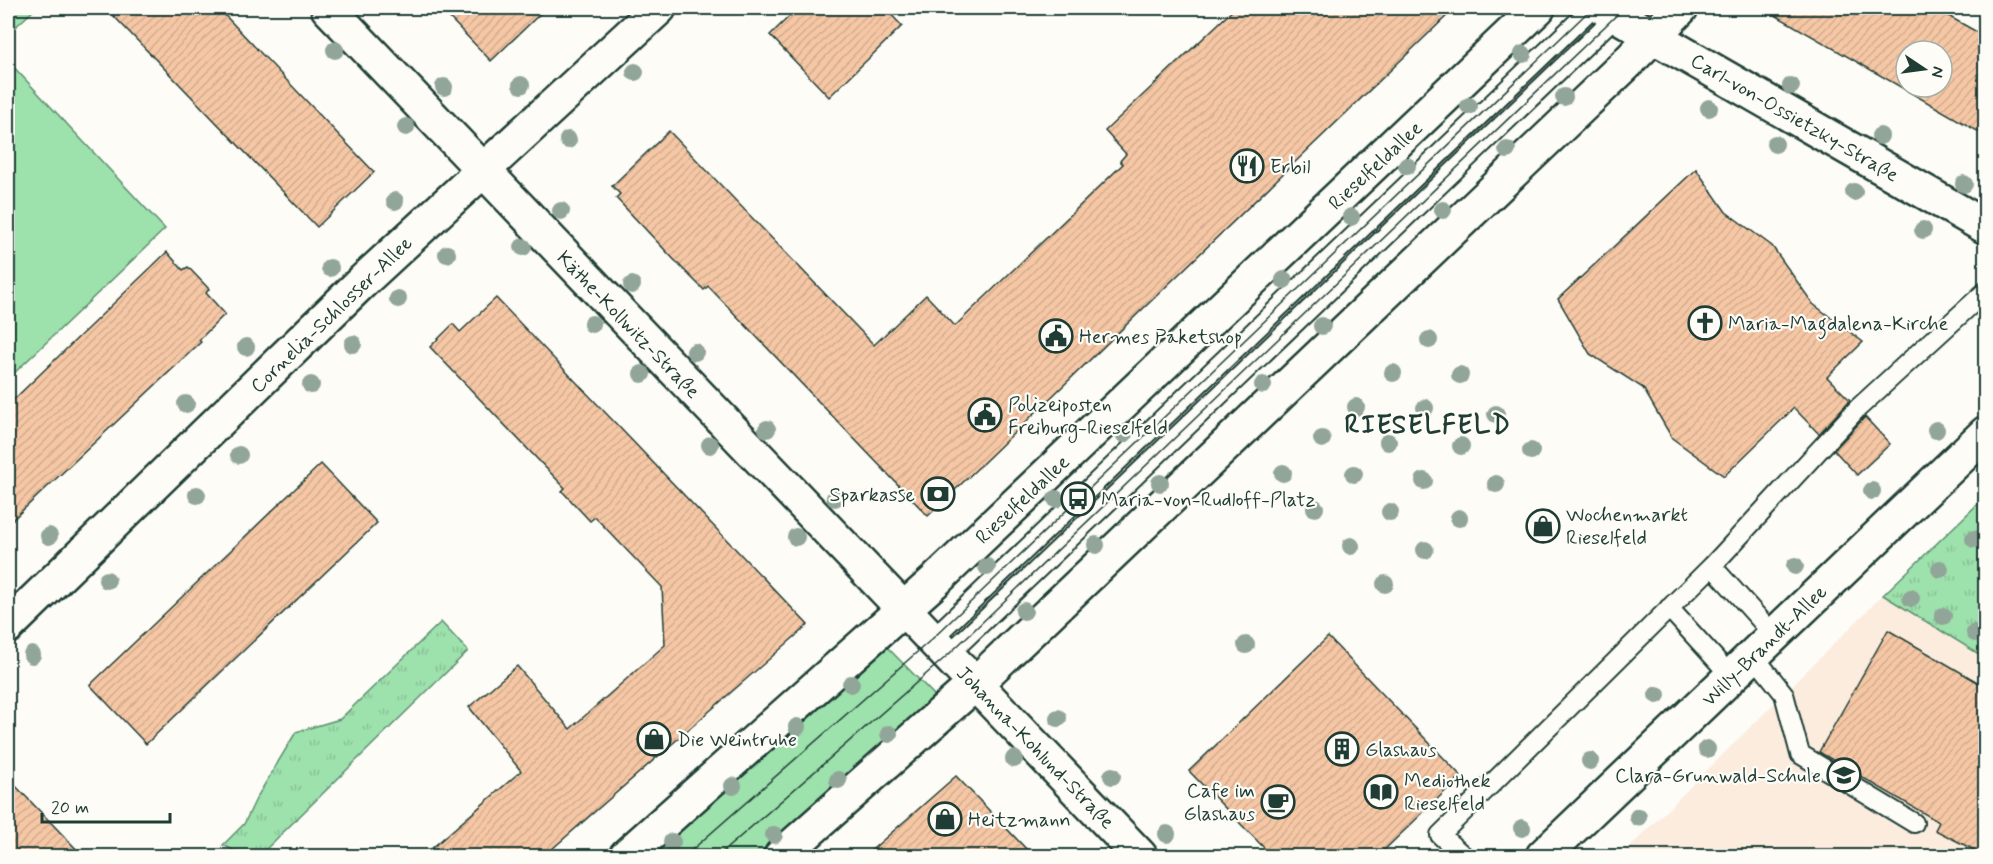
<svg xmlns="http://www.w3.org/2000/svg" width="1993" height="864" viewBox="0 0 1993 864" font-family="Mynerve,sans-serif">
<style>
.built{fill:#fbecde}
.green{fill:#9de1ac;stroke:#5e8f70;stroke-width:1.5}
.park{fill:url(#park-tufts);stroke:#5e8f70;stroke-width:1.5}
.building{fill:url(#building-hatch);stroke:#1f3d34;stroke-width:1.5;fill-rule:evenodd}
.lines{fill:none;stroke-linecap:round;stroke-linejoin:round}
.lane-casing{stroke:#1f3d34;stroke-width:22}
.street-casing{stroke:#1f3d34;stroke-width:38}
.lane{stroke:#fdfcf7;stroke-width:18}
.street{stroke:#fdfcf7;stroke-width:33}
.tram{stroke:#1f3d34;stroke-width:1.5}
.tree{fill:#91a599}
.labels{text-anchor:middle;stroke-width:4.5;stroke-linejoin:round;paint-order:stroke}
.street-label{font-size:20px;fill:#1f3d34;stroke:#fdfcf7}
.poi-label{font-size:20px;fill:#1f3d34;stroke:#fdfcf7;text-anchor:start}
.district-label{font-size:26px;font-weight:bold;letter-spacing:1.5px;fill:#1f3d34;stroke:#fdfcf7}
</style>
<defs>
<pattern id="park-tufts" width="24" height="20" patternUnits="userSpaceOnUse" patternTransform="scale(1.5)"><rect width="24" height="20" fill="#9de1ac"/><path d="M3 7l-1-3M5 7V3M7 7l1-3M15 17l-1-3M17 17v-4M19 17l1-3" fill="none" stroke="#87c295"/></pattern>
<pattern id="building-hatch" width="6" height="6" patternUnits="userSpaceOnUse" patternTransform="scale(1.5)"><rect width="6" height="6" fill="#f6c7a5"/><path d="M-1 1l2-2M0 6l6-6M5 7l2-2" fill="none" stroke="#d2ac8f"/></pattern>
</defs>
<rect width="100%" height="100%" fill="#fdfcf7"/>
<filter id="ink" filterUnits="userSpaceOnUse"><feTurbulence type="fractalNoise" baseFrequency=".0167" numOctaves="2"/><feDisplacementMap in="SourceGraphic" scale="12" xChannelSelector="R" yChannelSelector="G"/><feConvolveMatrix kernelMatrix="1 2 1 2 8 2 1 2 1" color-interpolation-filters="sRGB"/></filter>
<g filter="url(#ink)">
<path class="built" d="M1883,595l102,63v198h-364z"/>
<path class="green" d="M8,8h28l-25,23 -3,-3z
M9,62l156,167 -157,150v-316z
M885,645l54,55 -178,156h-117z"/>
<path class="park" d="M1985,497v161l-102,-63z
M441,622l27,29 -209,205h-14l-22,-11 21,-21 13,-27 39,-65 44,-13z"/>
<path class="building" d="M106,8h112l156,164 -57,55z
M440,8h106l-55,53z
M798,8h87l17,18 -73,71 -59,-62z
M1235,8h220l-527,508 -220,-230 -4,4 -24,-24 -64,-68 4,-4 -8,-8 57,-55 205,214 52,-50 29,31 168,-162 -3,-3 6,-7 -21,-23z
M1763,8h171l52,29v99zM1906,51h36v36h-36z
M1696,169l30,43 46,34 41,58 50,38 -36,35 23,23 -31,34 -25,-26 -70,68 -52,-38 -29,-50 -53,-34 -32,-55z
M167,252l16,18 5,-3 21,22 -3,4 19,21 -26,26 2,2 -193,182v-119z
M496,298l312,327 -264,231h-121l98,-85 -52,-64 48,-41 53,63 95,-84 -3,-58 -67,-70 -5,4 -28,-30 3,-3 -135,-141 23,-23 7,8z
M1865,417l25,27 -33,31 -23,-25z
M321,464l56,59 -231,221 -56,-59z
M1888,630l98,57v169l-51,-26 4,-8 -120,-70z
M1328,637l133,139 -83,80h-106l-83,-85z
M956,776l77,80h-168z
M8,778l75,78h-75z"/>
<g class="lines">
<g class="lane-casing">
<path id="lane" d="M1712,566l62,69
M1669,608l62,68
M932,639l660,-631
M948,655l669,-640
M1753,655l31,39 16,60 114,69
M1464,856l-24,-21 272,-269 145,-157 129,-118"/>
</g>
<g class="street-casing">
<path id="street" d="M328,8l812,848
M1604,8l382,219
M8,626l355,-345 296,-273
M626,856l309,-275 603,-573
M781,856l195,-173 648,-617 57,-58
M1543,856l443,-423"/>
</g>
<use href="#lane" class="lane"/>
<use href="#street" class="street"/>
<path class="tram" d="M685,856l247,-217 660,-631
M718,856l230,-201 676,-647"/>
</g>
<g class="tree">
<circle cx="335" cy="50" r="9"/>
<circle cx="1523" cy="54" r="9"/>
<circle cx="635" cy="72" r="9"/>
<circle cx="521" cy="85" r="9"/>
<circle cx="1791" cy="86" r="9"/>
<circle cx="444" cy="87" r="9"/>
<circle cx="1564" cy="97" r="9"/>
<circle cx="1469" cy="106" r="9"/>
<circle cx="1709" cy="108" r="9"/>
<circle cx="406" cy="127" r="9"/>
<circle cx="1880" cy="136" r="9"/>
<circle cx="568" cy="140" r="9"/>
<circle cx="1775" cy="144" r="9"/>
<circle cx="1507" cy="150" r="9"/>
<circle cx="1407" cy="166" r="9"/>
<circle cx="1964" cy="184" r="9"/>
<circle cx="1854" cy="192" r="9"/>
<circle cx="395" cy="201" r="9"/>
<circle cx="1443" cy="210" r="9"/>
<circle cx="561" cy="211" r="9"/>
<circle cx="1351" cy="217" r="9"/>
<circle cx="1923" cy="230" r="9"/>
<circle cx="523" cy="247" r="9"/>
<circle cx="447" cy="254" r="9"/>
<circle cx="330" cy="268" r="9"/>
<circle cx="1284" cy="280" r="9"/>
<circle cx="632" cy="285" r="9"/>
<circle cx="398" cy="299" r="9"/>
<circle cx="592" cy="324" r="9"/>
<circle cx="1322" cy="326" r="9"/>
<circle cx="1429" cy="340" r="9"/>
<circle cx="353" cy="344" r="9"/>
<circle cx="246" cy="347" r="9"/>
<circle cx="695" cy="352" r="9"/>
<circle cx="1393" cy="373" r="9"/>
<circle cx="642" cy="374" r="9"/>
<circle cx="1460" cy="375" r="9"/>
<circle cx="311" cy="385" r="9"/>
<circle cx="1263" cy="385" r="9"/>
<circle cx="186" cy="404" r="9"/>
<circle cx="1356" cy="407" r="9"/>
<circle cx="1425" cy="408" r="9"/>
<circle cx="1496" cy="414" r="9"/>
<circle cx="767" cy="429" r="9"/>
<circle cx="1936" cy="430" r="9"/>
<circle cx="1124" cy="434" r="9"/>
<circle cx="1322" cy="439" r="9"/>
<circle cx="1388" cy="442" r="9"/>
<circle cx="710" cy="445" r="9"/>
<circle cx="1461" cy="446" r="9"/>
<circle cx="1531" cy="451" r="9"/>
<circle cx="239" cy="455" r="9"/>
<circle cx="1283" cy="473" r="9"/>
<circle cx="1354" cy="474" r="9"/>
<circle cx="1424" cy="481" r="9"/>
<circle cx="1160" cy="483" r="9"/>
<circle cx="1496" cy="484" r="9"/>
<circle cx="1872" cy="491" r="9"/>
<circle cx="197" cy="495" r="9"/>
<circle cx="835" cy="498" r="9"/>
<circle cx="1056" cy="499" r="9"/>
<circle cx="1315" cy="508" r="9"/>
<circle cx="1390" cy="512" r="9"/>
<circle cx="1459" cy="518" r="9"/>
<circle cx="49" cy="536" r="9"/>
<circle cx="796" cy="537" r="9"/>
<circle cx="1974" cy="539" r="9"/>
<circle cx="1096" cy="545" r="9"/>
<circle cx="1351" cy="546" r="9"/>
<circle cx="1425" cy="550" r="9"/>
<circle cx="1795" cy="566" r="9"/>
<circle cx="987" cy="567" r="9"/>
<circle cx="1940" cy="569" r="9"/>
<circle cx="107" cy="580" r="9"/>
<circle cx="1385" cy="584" r="9"/>
<circle cx="1911" cy="598" r="9"/>
<circle cx="1024" cy="611" r="9"/>
<circle cx="1943" cy="616" r="9"/>
<circle cx="1975" cy="633" r="9"/>
<circle cx="1246" cy="645" r="9"/>
<circle cx="32" cy="655" r="9"/>
<circle cx="851" cy="684" r="9"/>
<circle cx="1657" cy="695" r="9"/>
<circle cx="1058" cy="718" r="9"/>
<circle cx="797" cy="727" r="9"/>
<circle cx="889" cy="734" r="9"/>
<circle cx="1707" cy="749" r="9"/>
<circle cx="1014" cy="759" r="9"/>
<circle cx="1590" cy="761" r="9"/>
<circle cx="1112" cy="776" r="9"/>
<circle cx="838" cy="780" r="9"/>
<circle cx="733" cy="786" r="9"/>
<circle cx="1638" cy="817" r="9"/>
<circle cx="1522" cy="828" r="9"/>
<circle cx="1167" cy="834" r="9"/>
<circle cx="774" cy="835" r="9"/>
<circle cx="672" cy="842" r="9"/>
</g>
</g>
<defs>
<g id="restaurant-ring" transform="scale(1.725)"><circle r="9.5" fill="#fdfcf7" stroke="#1f3d34" stroke-width="1.5"/><path d="M-5-6h1v4h1v-4h1v4h1v-4h1v5L-1.5 .5V6h-2V.5L-5-1ZM5-6V6H3V1.5H1.5Q1.5-4 5-6Z" fill="#1f3d34"/></g>
<g id="church-ring" transform="scale(1.725)"><circle r="9.5" fill="#fdfcf7" stroke="#1f3d34" stroke-width="1.5"/><path d="M-1.2-6h2.4v3.5h3.3v2.4h-3.3V6h-2.4V-.1h-3.3v-2.4h3.3Z" fill="#1f3d34"/></g>
<g id="civic-ring" transform="scale(1.725)"><circle r="9.5" fill="#fdfcf7" stroke="#1f3d34" stroke-width="1.5"/><path d="M-.6-6.5H3V-4.5H.6V-3L4-1V1h2V6H-6V1h2V-1L-.6-3ZM-1.2 2.5V6h2.4V2.5Z" fill="#1f3d34"/></g>
<g id="bank-ring" transform="scale(1.725)"><circle r="9.5" fill="#fdfcf7" stroke="#1f3d34" stroke-width="1.5"/><path d="M-6-4H6V4H-6ZM0-2.3a2.3 2.3 0 1 0 0 4.6a2.3 2.3 0 1 0 0-4.6Z" fill="#1f3d34"/></g>
<g id="bus-ring" transform="scale(1.725)"><circle r="9.5" fill="#fdfcf7" stroke="#1f3d34" stroke-width="1.5"/><path d="M-5-6H5V4H4V6H2V4H-2V6H-4V4H-5ZM-3.5-4V0h7V-4ZM-3.5 1.2v1.5H-2V1.2ZM2 1.2v1.5H3.5V1.2Z" fill="#1f3d34"/></g>
<g id="shop-ring" transform="scale(1.725)"><circle r="9.5" fill="#fdfcf7" stroke="#1f3d34" stroke-width="1.5"/><path d="M-5-2.5h2.3a2.7 3.5 0 0 1 5.4 0H5L5.5 6h-11ZM-1.5-2.5h3a1.5 2.3 0 0 0-3 0Z" fill="#1f3d34"/></g>
<g id="building-ring" transform="scale(1.725)"><circle r="9.5" fill="#fdfcf7" stroke="#1f3d34" stroke-width="1.5"/><path d="M-4-6H4V6H1V3H-1V6H-4ZM-2.5-4.3h1.7v1.8h-1.7ZM.8-4.3h1.7v1.8H.8ZM-2.5-1h1.7V.8h-1.7ZM.8-1h1.7V.8H.8Z" fill="#1f3d34"/></g>
<g id="school-ring" transform="scale(1.725)"><circle r="9.5" fill="#fdfcf7" stroke="#1f3d34" stroke-width="1.5"/><path d="M0-5L7-2L0 1L-7-2ZM-4 1L0 2.5L4 1V4Q0 6-4 4Z" fill="#1f3d34"/></g>
<g id="library-ring" transform="scale(1.725)"><circle r="9.5" fill="#fdfcf7" stroke="#1f3d34" stroke-width="1.5"/><path d="M-6-4Q-3-5.5-.7-3.5V5Q-3 3-6 4ZM6-4Q3-5.5 .7-3.5V5Q3 3 6 4Z" fill="#1f3d34"/></g>
<g id="cafe-ring" transform="scale(1.725)"><circle r="9.5" fill="#fdfcf7" stroke="#1f3d34" stroke-width="1.5"/><path d="M-5.5-4.5H6V0H3Q3 3.5 0 3.5H-2.5Q-5.5 3.5-5.5 0ZM3-3.2v2h1.7v-2ZM-6 4.5H4V6H-6Z" fill="#1f3d34"/></g>
</defs>
<g fill-rule="evenodd">
<use href="#restaurant-ring" x="1247" y="166"/>
<use href="#church-ring" x="1705" y="323"/>
<use href="#civic-ring" x="1056" y="336"/>
<use href="#civic-ring" x="985" y="415"/>
<use href="#bank-ring" x="938" y="494"/>
<use href="#bus-ring" x="1078" y="499"/>
<use href="#shop-ring" x="1543" y="526"/>
<use href="#shop-ring" x="654" y="739"/>
<use href="#building-ring" x="1342" y="749"/>
<use href="#school-ring" x="1844" y="775"/>
<use href="#library-ring" x="1381" y="792"/>
<use href="#cafe-ring" x="1278" y="802"/>
<use href="#shop-ring" x="945" y="819"/>
</g>
<g class="labels">
<g class="street-label">
<text transform="translate(1795 117) rotate(30)" y="7">Carl-von-Ossietzky-Straße</text>
<text transform="translate(1375 165) rotate(-43)" y="7">Rieselfeldallee</text>
<text transform="translate(331 314) rotate(-44)" y="7">Cornelia-Schlosser-Allee</text>
<text transform="translate(629 324) rotate(46)" y="7">Käthe-Kollwitz-Straße</text>
<text transform="translate(1022 499) rotate(-43)" y="7">Rieselfeldallee</text>
<text transform="translate(1764 645) rotate(-44)" y="7">Willy-Brandt-Allee</text>
<text transform="translate(1036 747) rotate(46)" y="7">Johanna-Kohlund-Straße</text>
</g>
<g class="poi-label">
<text x="1270" y="173">Erbil</text>
<text x="1728" y="330">Maria-Magdalena-Kirche</text>
<text x="1079" y="343">Hermes Paketshop</text>
<text x="1008" y="411">Polizeiposten<tspan x="1008" dy="23">Freiburg-Rieselfeld</tspan></text>
<text x="915" y="501" text-anchor="end">Sparkasse</text>
<text x="1101" y="506">Maria-von-Rudloff-Platz</text>
<text x="1566" y="521">Wochenmarkt<tspan x="1566" dy="23">Rieselfeld</tspan></text>
<text x="677" y="746">Die Weintruhe</text>
<text x="1365" y="756">Glashaus</text>
<text x="1821" y="782" text-anchor="end">Clara-Grunwald-Schule</text>
<text x="1404" y="787">Mediothek<tspan x="1404" dy="23">Rieselfeld</tspan></text>
<text x="1255" y="797" text-anchor="end">Cafe im<tspan x="1255" dy="23">Glashaus</tspan></text>
<text x="968" y="826">Heitzmann</text>
</g>
<g class="district-label">
<text x="1428" y="433">RIESELFELD</text>
</g>
</g>
<rect width="1993" height="864" fill="none" stroke="#fdfcf7" stroke-width="30"/>
<rect x="15" y="15" width="1963" height="834" fill="none" stroke="#1f3d34" stroke-width="2" filter="url(#ink)"/>
<g transform="translate(1924 69) rotate(103)"><circle r="28" fill="#fdfcf7" stroke="#a4b0a9" stroke-width="1.5"/>
<path d="M0-4.5L10 22L0 15L-10 22Z" fill="#1f3d34"/>
<text y="-9" font-size="16" font-weight="bold" text-anchor="middle" fill="#1f3d34">N</text>
</g>
<path d="M42 813v9h128v-9" fill="none" stroke="#1f3d34" stroke-width="3"/>
<text x="51" y="813" font-size="18" fill="#1f3d34" stroke="#fdfcf7" stroke-width="4.5" paint-order="stroke">20 m</text>
</svg>
